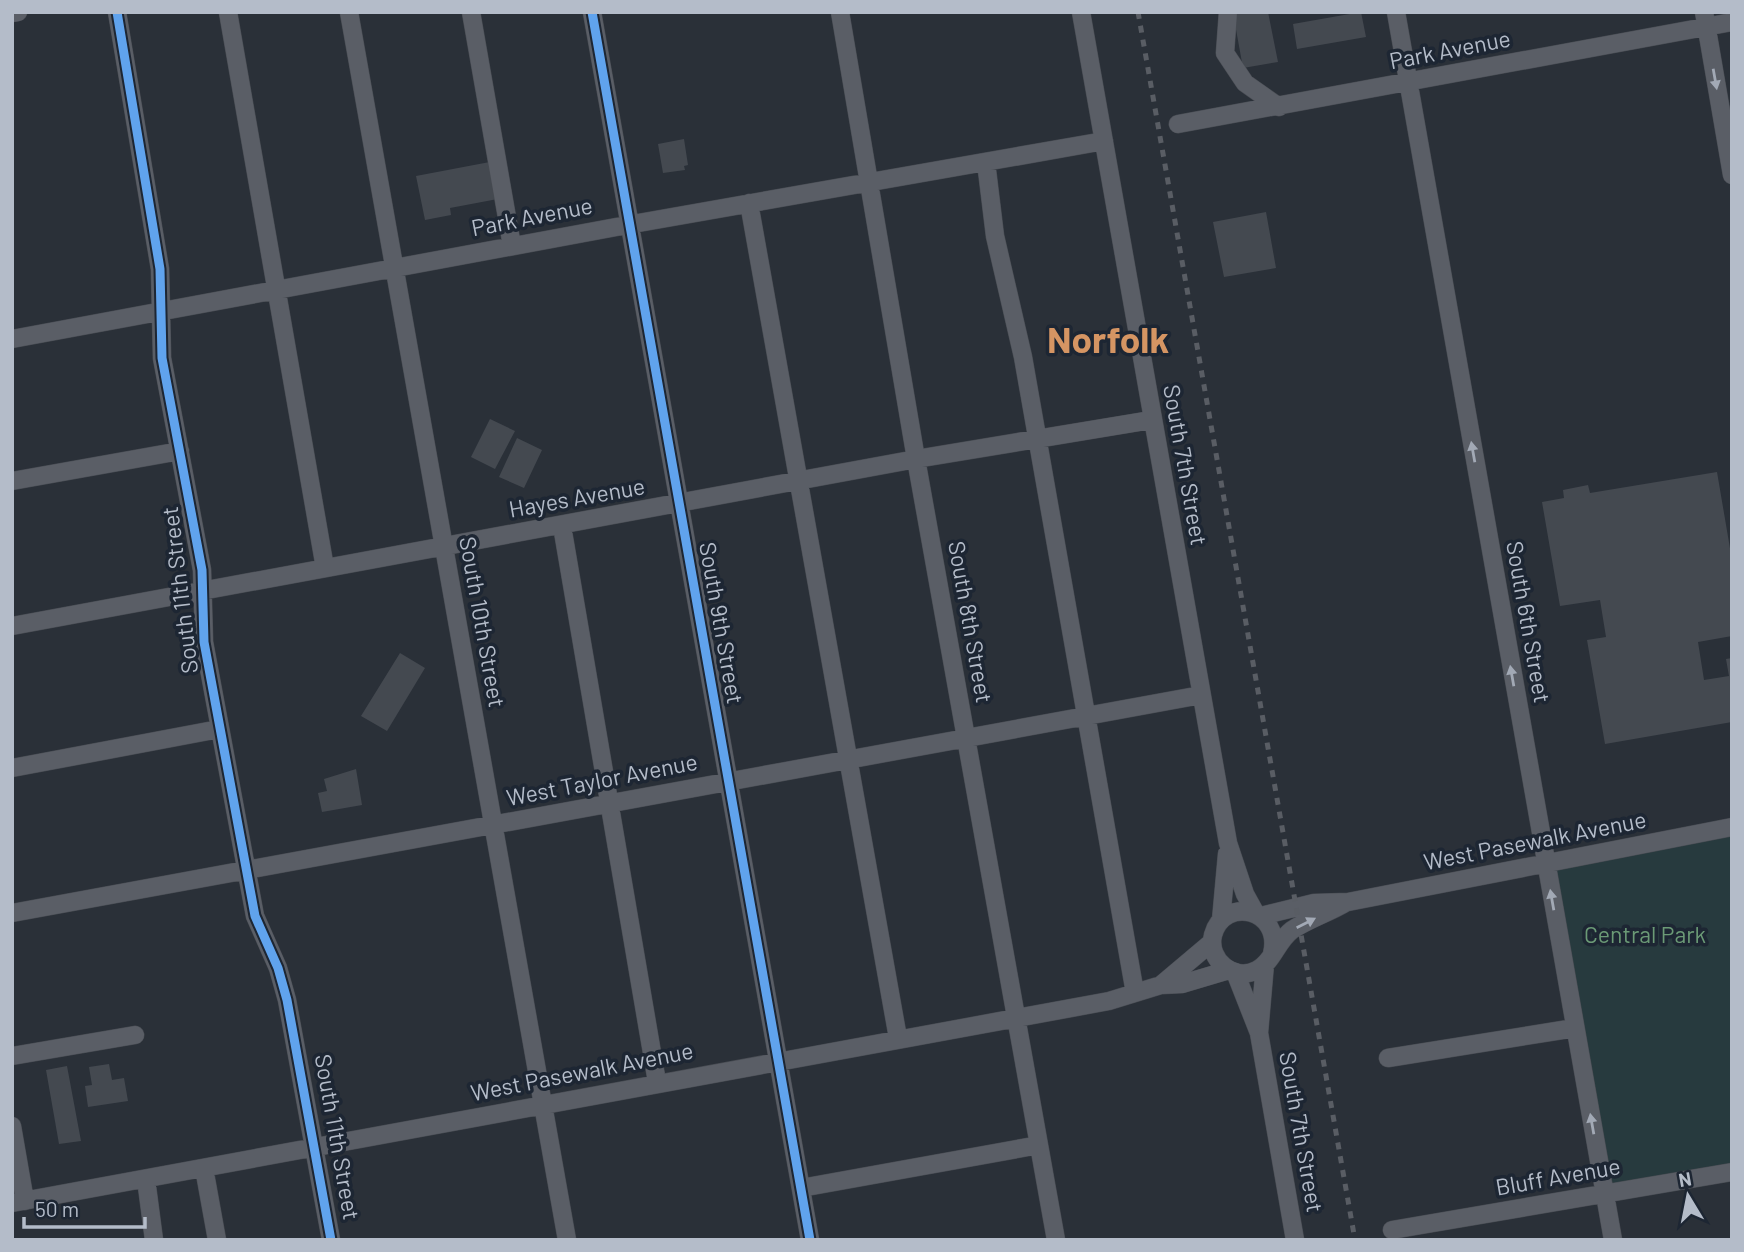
<svg xmlns="http://www.w3.org/2000/svg" width="1744" height="1252" viewBox="0 0 1744 1252" font-family="Barlow,sans-serif">
<style>
.green{fill:#273a3e}
.building{fill:#444950}
.lines{fill:none;stroke-linecap:round;stroke-linejoin:round}
.minor-casing{stroke:#484c53;stroke-width:19}
.minor{stroke:#5a5e66;stroke-width:18}
.rail{stroke:#595d64;stroke-width:5;stroke-dasharray:7 7;stroke-linecap:butt}
.cycleway-casing{stroke:#1d2633;stroke-width:13}
.cycleway{stroke:#60a3ed;stroke-width:9}
.oneway{fill:#a2a9b5}
.labels{text-anchor:middle;stroke-width:7;stroke-linejoin:round;paint-order:stroke}
.street-label{font-size:23px;fill:#b4bcc9;stroke:#1d2633}
.park-label{font-size:23px;fill:#6b9a76;stroke:#1d2633}
.town-label{font-size:37px;font-weight:bold;fill:#d59563;stroke:#1d2633}
</style>
<rect width="100%" height="100%" fill="#2a3038"/>
<path class="green" d="M1732,827v345l-127,22 -60,-330z"/>
<path class="building" d="M1236,12h32l10,50 -35,6 -10,-55z
M1361,12l5,25 -69,12 -4,-25z
M684,139l4,26 -4,1 1,4 -22,3 -5,-29z
M495,161l8,37 -53,10 1,7 -26,5 -9,-44z
M1266,212l10,56 -52,9 -11,-55z
M490,419l25,12 -20,38 -24,-12z
M517,438l25,12 -18,38 -25,-11z
M1717,472l15,88v76l-34,6 6,38 25,-4 -3,-17 6,-1v64l-127,22 -18,-104 19,-3 -6,-37 -40,6 -18,-104 22,-4 -1,-8 25,-5 2,8z
M400,653l25,15 -38,63 -26,-15z
M356,769l6,36 -40,7 -4,-19 9,-2 -3,-12z
M109,1064l3,16 12,-2 4,23 -40,6 -3,-21 7,-1 -3,-18z
M67,1066l14,75 -22,3 -13,-74z"/>
<g class="lines">
<g class="minor-casing">
<path id="minor" d="M117,12l43,257 2,89 40,212 2,72 51,274 23,52 9,32 44,240
M228,12l97,556
M349,12l218,1228
M471,12l41,234
M592,12l218,1228
M840,12l76,447 140,781
M1081,12l147,831 17,51 11,20
M1228,12l-3,41 20,30 34,24
M1396,12l217,1228
M1704,12l28,163
M12,13l6,-1
M1178,124l554,-102
M986,162l9,74 28,121 112,636
M749,203l149,835
M12,339l615,-114 477,-84
M12,481l168,-30
M562,526l95,556
M12,626l904,-167 235,-39
M12,768l207,-39
M12,913l1189,-218
M1261,916l53,-13 34,-1 384,-75
M1221,920l6,-66
M1272,954c11,-45 -48,-59 -59,-19 -6,25 21,47 44,35 16,-8 20,-29 35,-40 17,-11 36,-17 53,-27
M1235,972l24,61 36,207
M1161,985l51,-43
M1259,1033l6,-69
M12,1056l123,-21
M1388,1058l187,-30
M12,1126l13,75
M204,1168l13,72
M146,1179l8,61
M801,1188l238,-43
M12,1203l1097,-202 52,-16 21,-1 47,-14
M1392,1230l340,-58"/>
</g>
<use href="#minor" class="minor"/>
<path class="rail" d="M1138,12l217,1228"/>
<g class="cycleway-casing">
<path id="cycleway" d="M117,12l43,257 2,89 40,212 2,72 51,274 23,52 9,32 44,240
M592,12l218,1228"/>
</g>
<use href="#cycleway" class="cycleway"/>
</g>
<defs><path id="oneway-solid" d="M-6-.8H1V-3.2L6.5 0L1 3.2V.8H-6Z" transform="scale(1.75)"/></defs>
<g class="oneway">
<use href="#oneway-solid" transform="translate(1715 79) rotate(80)"/>
<use href="#oneway-solid" transform="translate(1473 452) rotate(-100)"/>
<use href="#oneway-solid" transform="translate(1512 676) rotate(-100)"/>
<use href="#oneway-solid" transform="translate(1552 900) rotate(-100)"/>
<use href="#oneway-solid" transform="translate(1306 923) rotate(-27)"/>
<use href="#oneway-solid" transform="translate(1592 1124) rotate(-100)"/>
</g>
<g class="labels">
<g class="street-label">
<text transform="translate(1450 50) rotate(-11)" y="8">Park Avenue</text>
<text transform="translate(532 217) rotate(-11)" y="8">Park Avenue</text>
<text transform="translate(1185 465) rotate(80)" y="8">South 7th Street</text>
<text transform="translate(577 498) rotate(-10)" y="8">Hayes Avenue</text>
<text transform="translate(180 590) rotate(-97)" y="8">South 11th Street</text>
<text transform="translate(482 622) rotate(80)" y="8">South 10th Street</text>
<text transform="translate(970 622) rotate(80)" y="8">South 8th Street</text>
<text transform="translate(1528 622) rotate(80)" y="8">South 6th Street</text>
<text transform="translate(721 623) rotate(80)" y="8">South 9th Street</text>
<text transform="translate(602 780) rotate(-11)" y="8">West Taylor Avenue</text>
<text transform="translate(1535 841) rotate(-11)" y="8">West Pasewalk Avenue</text>
<text transform="translate(582 1072) rotate(-11)" y="8">West Pasewalk Avenue</text>
<text transform="translate(1301 1132) rotate(80)" y="8">South 7th Street</text>
<text transform="translate(337 1137) rotate(80)" y="8">South 11th Street</text>
<text transform="translate(1558 1177) rotate(-10)" y="8">Bluff Avenue</text>
</g>
<g class="park-label">
<text x="1645" y="943">Central Park</text>
</g>
<g class="town-label">
<text x="1108" y="353">Norfolk</text>
</g>
</g>
<rect width="1744" height="1252" fill="none" stroke="#b4bcc9" stroke-width="28"/>
<g transform="translate(1688 1196) rotate(350)" stroke="#1d2633" stroke-width="5" paint-order="stroke">
<path d="M0-5L12 26L0 18L-12 26Z" fill="#b4bcc9"/>
<text y="-10" font-size="19" font-weight="bold" text-anchor="middle" fill="#b4bcc9">N</text>
</g>
<path d="M24 1217v10h121v-10" fill="none" stroke="#b4bcc9" stroke-width="3.5"/>
<text x="35" y="1217" font-size="21" fill="#b4bcc9" stroke="#1d2633" stroke-width="5" paint-order="stroke">50 m</text>
</svg>
